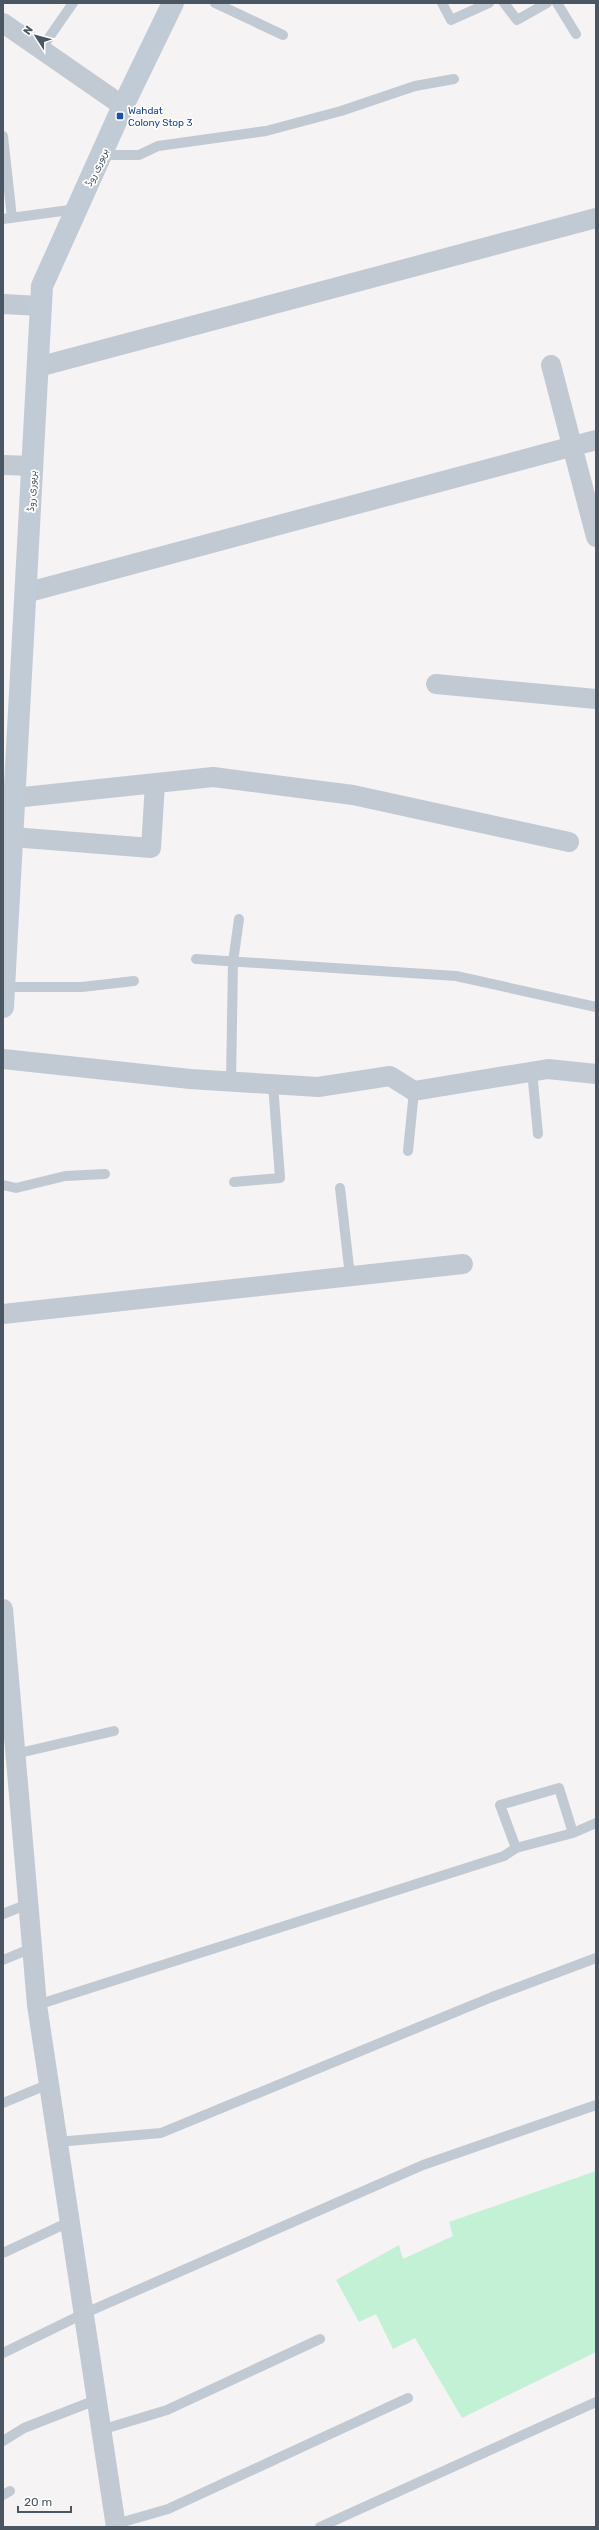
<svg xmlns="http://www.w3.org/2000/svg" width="599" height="2530" viewBox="0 0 599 2530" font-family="Rubik,Vazirmatn,sans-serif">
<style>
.green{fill:#c3f1d5}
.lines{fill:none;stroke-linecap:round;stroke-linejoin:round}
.lane{stroke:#c1cad2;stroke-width:10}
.street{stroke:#c1cad2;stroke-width:20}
.secondary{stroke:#c1cbd6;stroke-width:22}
.transit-dot{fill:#1a4fb4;stroke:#fff;stroke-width:1.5}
.labels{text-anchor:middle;stroke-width:3.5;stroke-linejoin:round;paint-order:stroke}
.transit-label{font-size:10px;fill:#164399;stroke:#fff;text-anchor:start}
.street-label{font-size:10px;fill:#4a5661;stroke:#fff}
</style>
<rect width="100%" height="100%" fill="#f5f3f3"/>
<path class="green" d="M596,2171v181l-134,66 -47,-80 -22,11 -17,-35 -17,8 -23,-42 63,-35 4,14 50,-23 -4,-14z"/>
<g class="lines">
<path class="lane" d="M215,3l68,32
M442,3l9,17 38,-17
M504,3l13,17 30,-17
M557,3l19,31
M41,49l32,-46
M3,136l9,82
M101,155h38l19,-9 108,-15 75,-20 74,-25 39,-7
M3,219l74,-10
M196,959l260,17 140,31
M4,987h78l52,-6
M532,1071l6,63
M231,1081l2,-119 6,-43
M408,1151l6,-60
M234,1182l46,-4 -7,-94
M3,1185l13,3 49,-12 40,-2
M340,1188l10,88
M15,1754l99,-23
M573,1833l23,-10
M3,1914l25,-10
M3,1960l29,-12
M37,2005l467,-149 12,-8 -16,-43 59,-17 14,45 -57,15
M3,2103l46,-19
M57,2142l104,-9 331,-136 104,-39
M3,2253l66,-31
M3,2353l80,-39 340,-149 173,-60
M101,2430l66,-20 153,-71
M3,2441l21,-13 72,-28
M3,2495l7,-4
M116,2524l52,-15 240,-111
M320,2527l276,-125"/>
<path class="street" d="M3,23l120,83
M3,304l38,2
M551,365l45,172
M38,367l558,-149
M3,465l30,1
M25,593l571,-153
M436,684l160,15
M14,798l199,-21 140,18 216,47
M12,837l139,11 4,-65
M3,1059l187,20 128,8 72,-11 24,15 134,-22 48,5
M3,1314l460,-50
M3,1609l34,396 79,522"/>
<path class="secondary" d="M3,1007l39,-721 81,-180 50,-103"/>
</g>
<rect class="transit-dot" x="116" y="112" width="8" height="8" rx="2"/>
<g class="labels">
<g class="transit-label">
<text x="128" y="114">Wahdat<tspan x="128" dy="12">Colony Stop 3</tspan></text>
</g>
<g class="street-label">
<text transform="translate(96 167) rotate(-65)" y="4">بریوری روڈ</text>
<text transform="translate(31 491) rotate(-87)" y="4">بریوری روڈ</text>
</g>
</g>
<rect width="599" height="2530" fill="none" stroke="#4a5661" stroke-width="8"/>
<g transform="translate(36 36) rotate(306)" stroke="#ffffff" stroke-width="3" paint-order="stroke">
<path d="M0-3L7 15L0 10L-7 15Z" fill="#4a5661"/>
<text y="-6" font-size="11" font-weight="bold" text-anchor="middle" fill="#4a5661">N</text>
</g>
<path d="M18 2506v6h53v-6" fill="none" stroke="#4a5661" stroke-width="2"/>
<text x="24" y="2506" font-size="12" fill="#4a5661" stroke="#ffffff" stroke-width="3" paint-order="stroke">20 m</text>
</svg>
